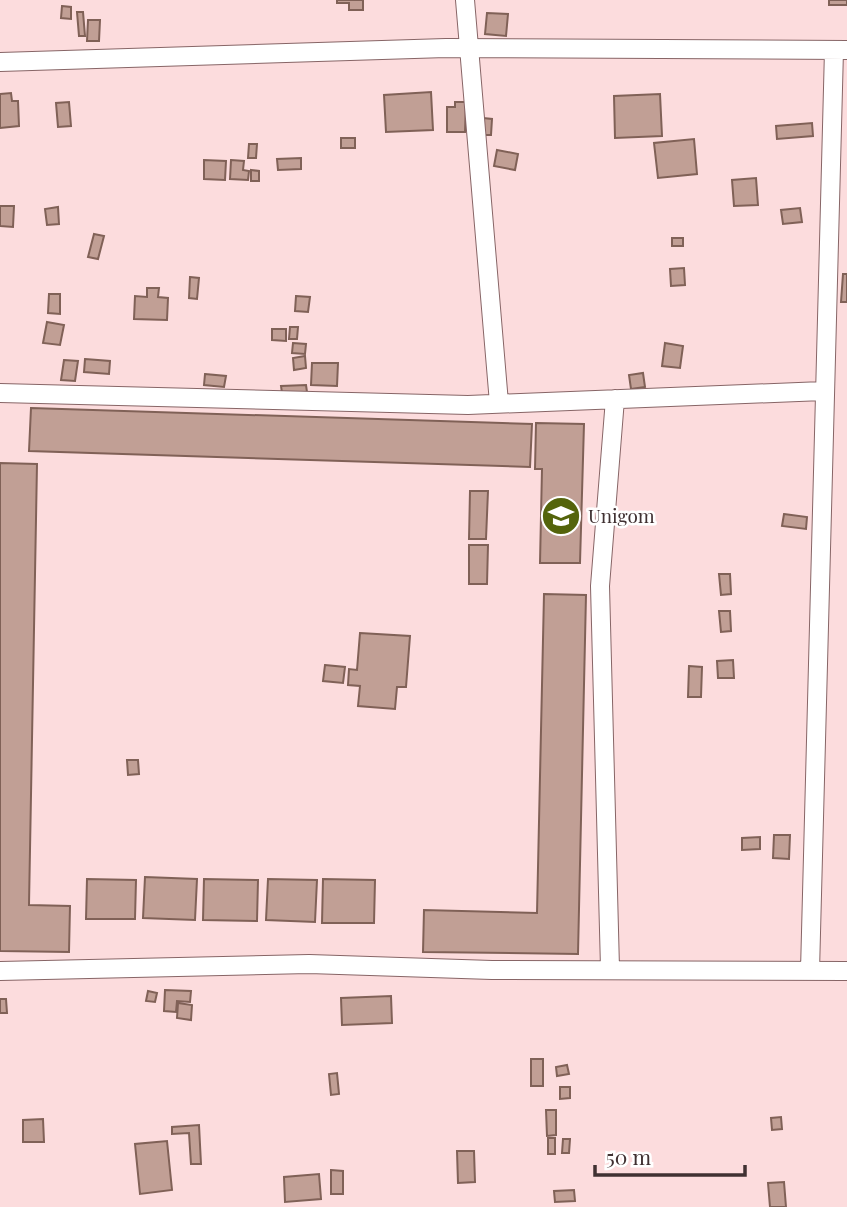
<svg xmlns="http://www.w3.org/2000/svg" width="847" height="1207" viewBox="0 0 847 1207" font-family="'Playfair Display',serif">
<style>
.building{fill:#c19f95;stroke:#806157;stroke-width:2}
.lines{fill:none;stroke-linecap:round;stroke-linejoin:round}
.street-casing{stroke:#876566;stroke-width:20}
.street{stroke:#fff;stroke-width:18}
.labels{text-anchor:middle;stroke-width:5;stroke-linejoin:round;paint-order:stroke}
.poi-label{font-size:19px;fill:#403132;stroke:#fff;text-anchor:start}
</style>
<rect width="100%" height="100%" fill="#fcdcdd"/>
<path class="building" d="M337,0h26v10h-14v-7h-12z
M829,0h18v5h-18z
M62,6l9,1v12l-10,-1z
M77,12h6l2,24h-6z
M487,13l21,1 -2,22 -21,-2z
M88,20h12l-1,21h-12z
M431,92l2,38 -47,2 -2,-37z
M11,93l1,8h6l1,25 -19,2v-34z
M660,94l2,42 -47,2 -1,-42z
M69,102l2,24 -13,1 -2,-24z
M455,102h11l-1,30h-18v-25h8z
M483,118l9,1 -1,16h-9z
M812,123l1,13 -36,3 -1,-13z
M341,138h14v10h-14z
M694,139l3,35 -39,4 -4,-35z
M249,144h8l-1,14h-8z
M497,150l21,4 -3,16 -21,-4z
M301,158v11l-23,1 -1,-11z
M204,160l22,1 -1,19 -21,-1z
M231,160l13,1 -1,9 6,1 -1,9 -18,-1z
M251,170l8,1v10h-8z
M756,178l2,27 -24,1 -2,-26z
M0,206h14l-1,21 -13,-1z
M58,207l1,17 -12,1 -2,-16z
M800,208l2,14 -19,2 -2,-14z
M94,234l10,2 -6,23 -10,-2z
M672,238h11v8h-11z
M684,268l1,17 -14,1 -1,-17z
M843,274h4v28h-6z
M190,277l9,1 -2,21 -8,-1z
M147,288h12l-1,9 10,1 -1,22 -33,-1 1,-23 12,1z
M49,294h11v20l-12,-1z
M296,296l14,1 -2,15 -13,-1z
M47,322l17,3 -4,20 -17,-2z
M290,327h8l-1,12h-8z
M272,329h14v12l-14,-1z
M293,343l13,1 -1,10 -13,-1z
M665,343l18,3 -3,22 -18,-2z
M305,356l1,12 -12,2 -1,-12z
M85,359l25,2 -1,13 -25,-2z
M64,360l14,1 -3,20 -14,-1z
M312,363h26l-1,23 -26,-1z
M643,373l2,14 -14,2 -2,-14z
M205,374l21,2 -2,11 -20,-2z
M306,385l1,7 -25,1 -1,-7z
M31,408l501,16 -2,43 -501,-16z
M536,423l48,1 -4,139h-40l2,-94h-7z
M0,463l37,1 -8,441 41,1 -1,46 -69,-1z
M470,491h18l-2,48h-17z
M784,514l23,3 -1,12 -24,-3z
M469,545h19l-1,39h-18z
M719,574h11l1,20 -10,1z
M544,594l42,1 -8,359 -155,-2 1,-42 113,3z
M719,611h11l1,20 -10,1z
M360,633l50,3 -4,51h-9l-2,22 -37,-3 2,-20 -12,-1 1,-16 8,1z
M733,660l1,18h-16l-1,-17z
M325,665l20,2 -2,16 -20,-2z
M689,666l13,1 -1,30h-13z
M127,760h11l1,14 -11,1z
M774,835h16l-1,24 -16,-1z
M760,837v12l-18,1v-12z
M145,877l52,2 -2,41 -52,-2z
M87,879l49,1 -1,39h-49z
M204,879l54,1 -1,41 -54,-1z
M268,879l49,1 -2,42 -49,-2z
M323,879l52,1 -1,43h-52z
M165,990l26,1 -1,11 -13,-1 -1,11 -12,-1z
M148,991l9,2 -2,9 -9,-1z
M391,996l1,27 -50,2 -1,-27z
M0,999h6l1,14h-7z
M178,1003l14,2 -1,15 -14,-2z
M531,1059h12v27h-12z
M567,1065l2,9 -12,2 -1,-9z
M337,1073l2,21 -8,1 -2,-21z
M560,1087h10v11l-10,1z
M546,1110h10v25l-9,1z
M781,1117l1,12 -10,1 -1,-12z
M43,1119l1,23h-21v-22z
M199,1125l2,39h-10l-2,-31 -17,1v-7z
M548,1138h7v16h-7z
M563,1139h7l-1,14h-7z
M167,1141l5,49 -32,4 -5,-50z
M457,1151h17l1,31 -17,1z
M331,1170l12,1v23h-12z
M319,1174l2,25 -36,3 -1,-25z
M784,1182l2,25h-16l-2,-24z
M574,1190l1,11 -20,1 -1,-11z"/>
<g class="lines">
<g class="street-casing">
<path id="street" d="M465,0l34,403
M0,62l446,-14 401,2
M0,393l468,12 355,-14
M610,968l-10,-382 15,-187
M0,971l309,-7 183,6 355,1
M810,971l24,-921"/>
</g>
<use href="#street" class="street"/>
</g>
<defs>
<g id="university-disc" transform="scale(2.0125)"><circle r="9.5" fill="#54640b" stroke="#fff"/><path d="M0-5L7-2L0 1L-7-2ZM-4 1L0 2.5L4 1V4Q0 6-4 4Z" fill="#fff"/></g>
</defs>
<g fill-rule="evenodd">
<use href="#university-disc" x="561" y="516"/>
</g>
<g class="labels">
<g class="poi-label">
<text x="588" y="523">Unigom</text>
</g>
</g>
<path d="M595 1165v10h150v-10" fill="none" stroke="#403132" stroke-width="3.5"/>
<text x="606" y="1165" font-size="21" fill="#403132" stroke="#ffffff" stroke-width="5" paint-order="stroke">50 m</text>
</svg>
